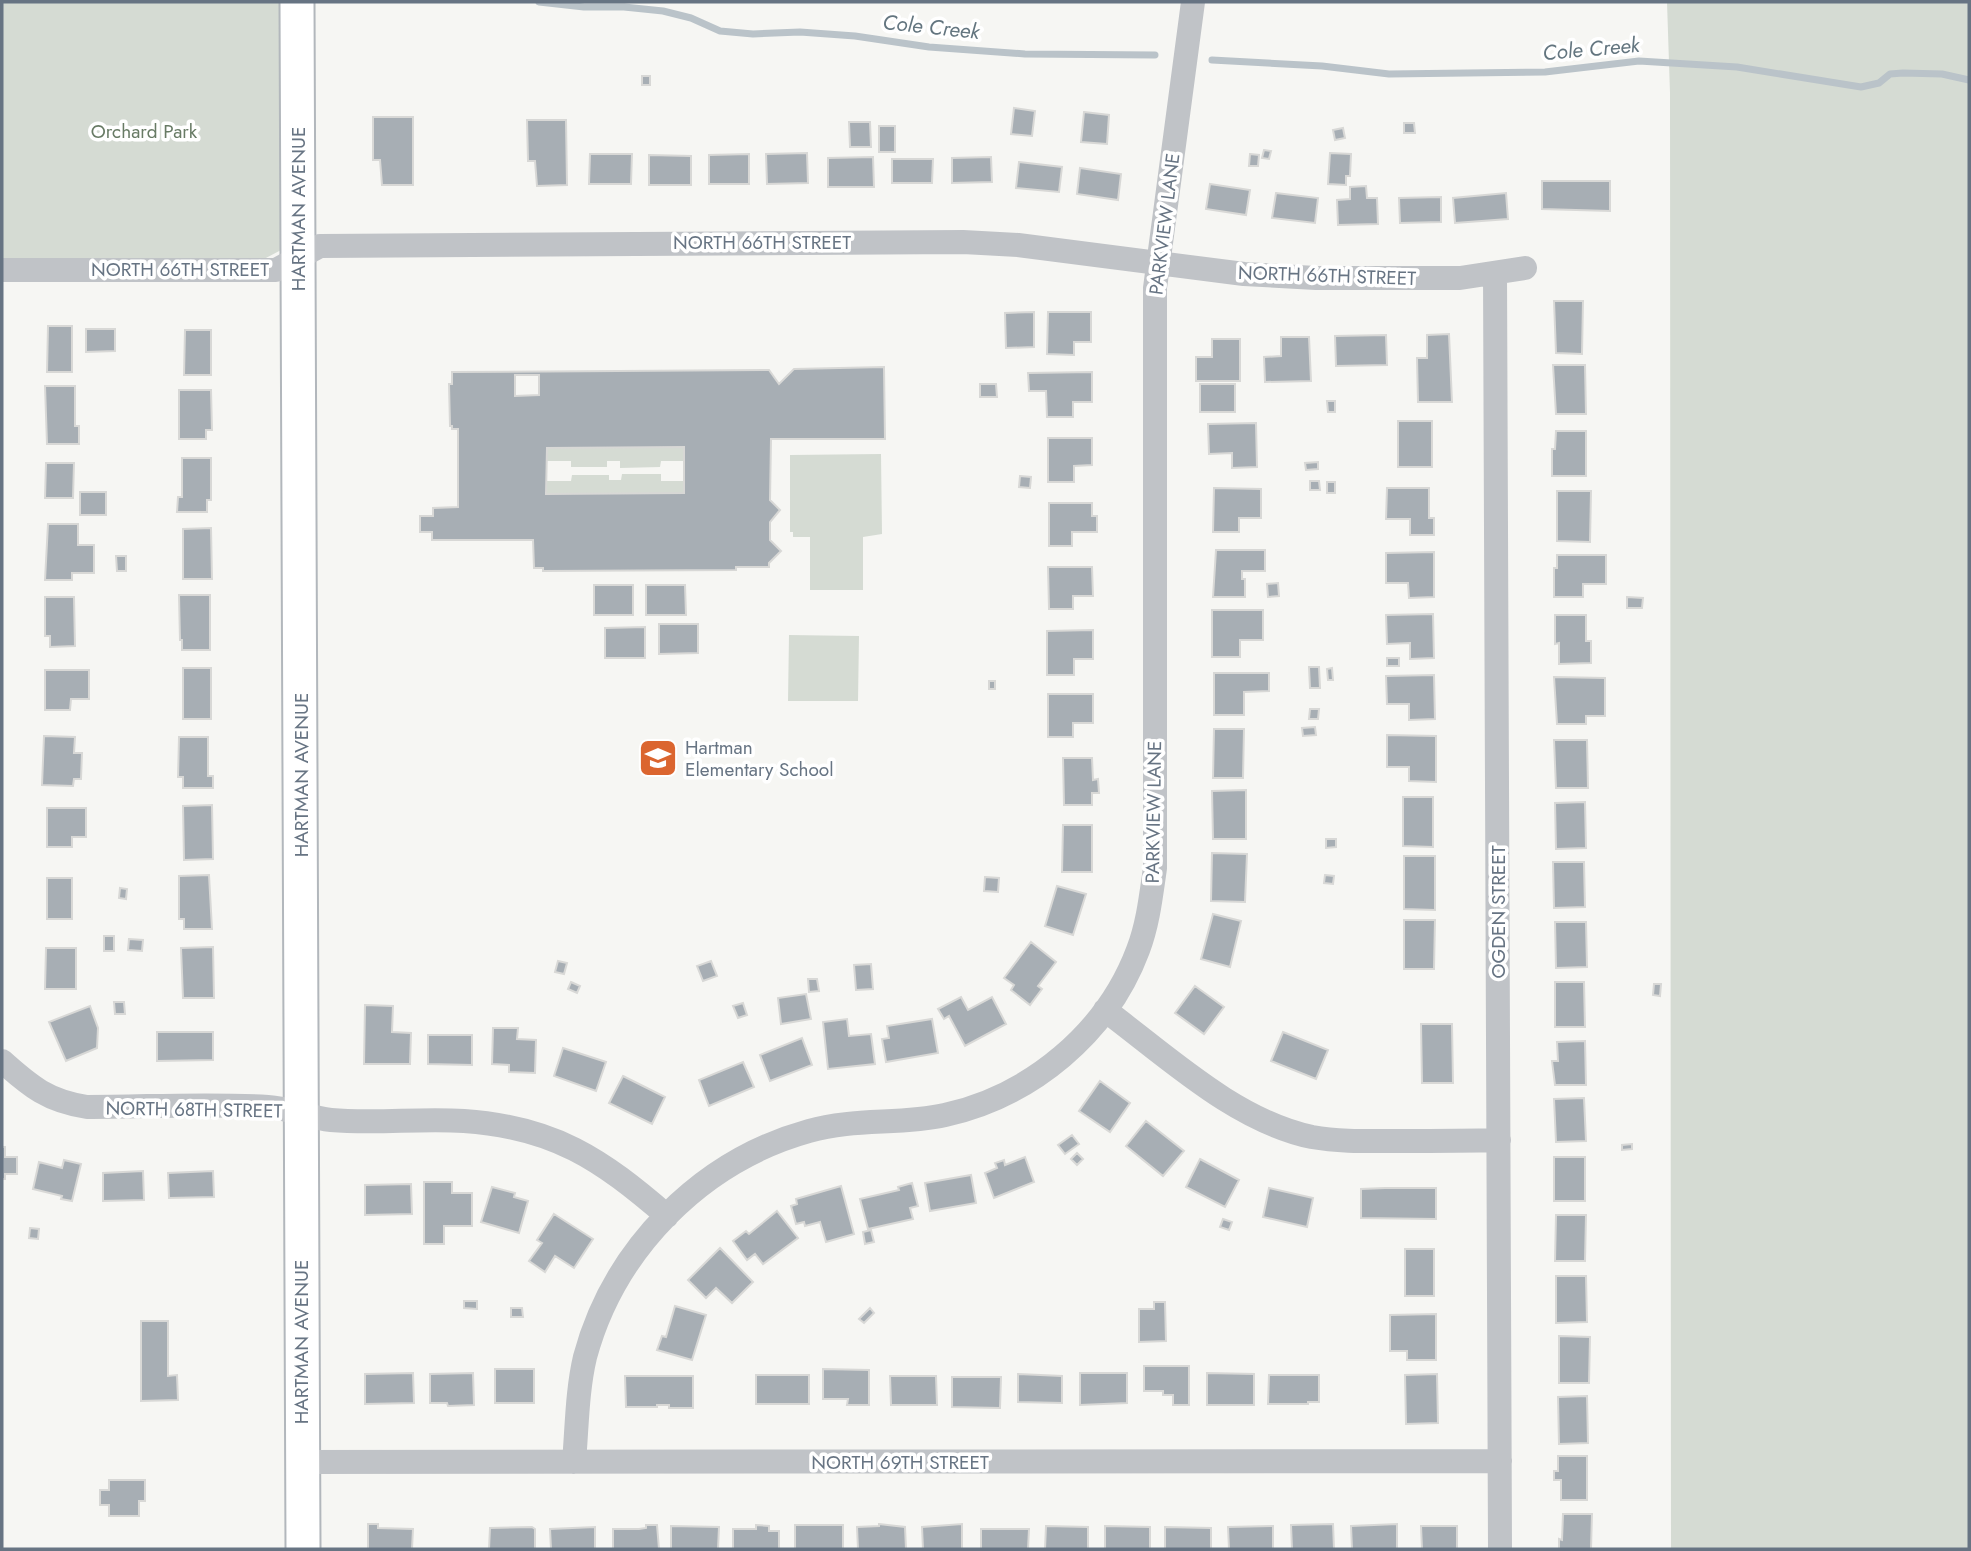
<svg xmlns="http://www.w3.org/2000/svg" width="1971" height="1551" viewBox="0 0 1971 1551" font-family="Jost,sans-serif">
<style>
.green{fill:#d5dbd3}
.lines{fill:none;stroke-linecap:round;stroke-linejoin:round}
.stream{stroke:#bac3c9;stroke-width:7}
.building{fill:#a7aeb4;stroke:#d8d8d6;stroke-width:2;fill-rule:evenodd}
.secondary-casing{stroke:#b2b7bc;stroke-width:37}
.street{stroke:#c0c3c7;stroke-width:24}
.secondary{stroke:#fff;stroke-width:33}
.labels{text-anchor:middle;stroke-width:7;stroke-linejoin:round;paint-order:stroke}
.park-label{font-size:19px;fill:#687b65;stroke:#fff}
.street-label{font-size:19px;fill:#677483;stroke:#fff}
.poi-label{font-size:19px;fill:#677483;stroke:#fff;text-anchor:start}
.water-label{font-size:21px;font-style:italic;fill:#63757f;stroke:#fff}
</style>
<rect width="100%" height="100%" fill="#f6f6f3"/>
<path class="green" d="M2,2h284l-3,247 -19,10 -262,1z
M1667,2h302v1547h-298l-1,-1456z
M684,447v14h-23l-1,6 -40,1v-7h-13v6h-36v-6h-24v-13z
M881,454l1,80 -19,3v53h-53v-53h-17v-5h-3v-77z
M622,474h39v7h23v12l-138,1v-13h25l1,-6h37v5h12z
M789,635l70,1 -1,65h-70z"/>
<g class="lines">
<path class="stream" d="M539,2l45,5h40l39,4 28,7 29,13 33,3 47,-2 55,4 74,11 96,7 130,1
M1212,60l110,6 67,8 156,-2 94,-11 98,6 124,20 18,-4 11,-9 13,-1 39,1 27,6"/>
</g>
<path class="building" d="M642,76h8v9h-8z
M1014,108l21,3 -3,25 -21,-2z
M1084,112l25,3 -2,29 -26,-2z
M373,117h40v68h-31l-2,-25h-7z
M527,120h39l1,65 -30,1 -2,-25h-7z
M849,122h21l1,25h-21z
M1404,123h10l1,10h-11z
M879,126h16v26h-16z
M1343,128l2,10 -10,2 -2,-10z
M1264,150l7,1 -2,8 -7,-1z
M807,153l1,30 -41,1 -1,-30z
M1330,153l21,1 -1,22h-4v9l-18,-1z
M590,154h42l-1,30h-42z
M749,154v30h-40v-29z
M1250,154l9,1 -1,11h-9z
M649,155l42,1v29h-42z
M873,157l1,30h-46v-29z
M991,157l1,25 -40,1v-25z
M892,159h41l-1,24h-40z
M1019,162l43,5 -3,25 -43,-4z
M1080,168l41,6 -3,26 -41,-6z
M1542,181h68v30l-68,-2z
M1210,184l40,6 -4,25 -40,-6z
M1366,186l1,12h10l1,26 -40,1 -1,-25 13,-1v-12z
M1276,193l42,5 -3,25 -43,-5z
M1506,193l2,26 -53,4 -2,-25z
M1441,197v25l-41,1 -1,-25z
M1554,301h29l-1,53 -26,-1z
M1034,312v35l-28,1 -1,-35z
M1048,312h43v30h-17v13l-27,-1z
M48,326h24v46h-25z
M86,329h29v22l-29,1z
M185,330h26v45h-27z
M1449,334l3,68h-34l-1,-44h10v-23z
M1386,335l1,30 -51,1 -1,-30z
M1281,337h28l2,44 -46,1 -1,-25 17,-1z
M1212,339h28v42h-44v-24h16z
M1553,365h32l1,49h-30z
M884,367l1,72h-114l-1,61 10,10 -10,12v18l11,11 -12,12v4h-33v3l-193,1v-3h-9l-1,-28h-101v-8h-12v-16h13v-8l25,-1v-78h-6v-3h-2l-1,-42h3v-12l317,-2 10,14 15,-15zM515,375h24v20l-24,1zM684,447v46l-138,1 1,-46z
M1092,372v30h-19v15h-26l-1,-26h-17l-1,-18z
M980,384h16l1,13h-17z
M1200,384h35v28h-35z
M45,386h30v40h4v18h-32z
M179,390h32l1,40h-6v9h-27z
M1327,401h8v11h-7z
M1398,421h34v46h-34z
M1256,423l1,44 -25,1v-15l-23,1 -1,-30z
M1556,431h30v45h-34v-27h3z
M1048,438h44v27l-18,1v16h-26z
M182,458h29v42h-4v12h-30l1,-15h4z
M1318,462v7l-12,1 -1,-7z
M46,463h28l-1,35h-28z
M1020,476l11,1 -1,11 -11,-1z
M1310,481h9l1,9h-10z
M1327,482h8v11h-8z
M1214,488l47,1v29h-22v14h-26z
M1387,488h42v30h5v17h-24v-16h-24z
M1557,491h34l-1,51 -33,-1z
M80,492h26v23h-26z
M1049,503h43v13h5v16h-25v14h-23z
M48,524h30v21h16v28h-22v7h-27z
M211,528l1,51h-29v-50z
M1216,550h49v21h-23v8h3v18h-32z
M1434,552v45l-25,1 -1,-15h-22v-30z
M1557,555h49v29h-23v13h-29v-29h3z
M116,556h10v15h-9z
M1048,567h44l1,29h-20v13h-24z
M1278,583l1,13 -11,1 -1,-13z
M594,585h39v30h-39z
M646,585h39l1,30h-40z
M179,595h31v55h-28v-10h-2z
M45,597h29l1,49 -25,1v-11h-5z
M1627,597l16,1 -1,10h-15z
M1212,610h51v30h-23v17h-28z
M1433,614l1,44 -24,1v-16l-23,1 -1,-29z
M1555,615h31v26h5v22l-32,1v-21l-4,1z
M659,624h39v29l-39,1z
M645,627v31h-40v-30z
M1093,630v29h-19v16h-27v-44z
M1387,658h12v8h-12z
M1309,667h10l1,21h-10z
M183,668h28v51h-28z
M1332,668l1,12h-5l-1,-11z
M45,670h44v29h-18l-1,11h-25z
M1214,673h55v18l-25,1v23h-30z
M1434,675l1,44 -26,1v-16h-22l-1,-28z
M1554,677l51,1v38h-19v8h-29z
M989,681h6v8h-6z
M1048,694h45v29h-20v14h-25z
M1310,709h9l-1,10h-9z
M1315,727l1,8 -13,1 -1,-8z
M1214,729h30l-1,49h-30z
M1387,735l49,1v46l-27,-1v-14h-22z
M44,736l31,1 -1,16h8l-1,26h-7l-1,7 -31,-1z
M179,737h29v39h5v12h-30v-11h-5z
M1554,740h33l1,48h-32z
M1063,758h29l1,22 5,-1 1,14h-7v12h-28z
M1246,790v49h-33l-1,-48z
M1403,797h30v50l-30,-1z
M1585,802l1,46 -30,1 -1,-46z
M212,805l1,54 -29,1 -1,-54z
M47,808h39v29h-14v10h-25z
M1063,825h29v47h-30z
M1326,839h10v8l-10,1z
M1212,853l35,1 -2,48 -34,-1z
M1404,856h31v54l-31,-1z
M1553,862h31l1,45 -31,1z
M209,875l3,54h-28v-10h-5v-43z
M1325,875l9,1 -1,8 -9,-1z
M985,877l14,1 -1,14 -14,-1z
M47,878h25v41h-25z
M1057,886l29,8 -13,41 -28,-9z
M120,888l7,1 -1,10 -7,-1z
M1213,914l28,7 -11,46 -29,-8z
M1404,920h31l-1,49h-30z
M1555,922h31l1,45 -31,1z
M104,936h10v15h-10z
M129,939l14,1 -1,11 -14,-1z
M1031,942l25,20 -18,24 4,3 -12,16 -19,-15 3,-5 -10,-7z
M213,947l1,51h-31l-2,-50z
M46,948h30v41h-31z
M558,961l9,2 -3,11 -9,-2z
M711,961l6,15 -14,5 -6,-15z
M871,964l2,25 -17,1 -2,-25z
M808,979h9l2,12 -10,1z
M571,982l9,4 -3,7 -9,-4z
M1555,982h29l1,45h-30z
M1654,984h7l-1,12 -7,-1z
M1195,986l29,21 -20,27 -29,-21z
M806,994l5,25 -30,5 -3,-26z
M961,997l7,13 24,-13 14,27 -41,22 -16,-30 -5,3 -6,-10z
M114,1002h10l1,12h-10z
M743,1003l4,12 -9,3 -5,-12z
M365,1005l28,1 -1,26 19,1 -1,31h-46z
M90,1006l8,22 -1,20 -31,13 -17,-39z
M847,1019l2,17 22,-2 4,30 -47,5 -5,-47z
M932,1019l6,34 -52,9 -4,-23 7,-1 -2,-12z
M1421,1024h31l1,59h-31z
M493,1028h25l-1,11 19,1 -1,33 -26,-1v-7l-17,-1z
M157,1032h56v28l-56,1z
M1283,1032l45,18 -12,29 -45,-18z
M428,1035h44v30l-44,-1z
M802,1038l10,27 -42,16 -10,-26z
M1585,1041l1,44h-31l-3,-24h6l-1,-19z
M563,1048l43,14 -10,29 -42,-15z
M743,1062l11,25 -45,19 -10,-26z
M623,1076l42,21 -13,27 -43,-21z
M1100,1081l30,22 -20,29 -31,-21z
M1584,1098l2,43 -30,1 -2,-43z
M1146,1121l38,30 -21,25 -37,-30z
M1072,1135l7,9 -14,10 -7,-9z
M1632,1144v5l-10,1v-5z
M2,1147h3v10h12v17h-12v5h-3z
M1077,1153l6,6 -6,6 -6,-6z
M1025,1157l9,25 -40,16 -9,-25 12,-5 -2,-5 9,-3 1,5z
M1554,1157h31v44h-31z
M1200,1159l39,21 -14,27 -39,-20z
M64,1160l17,4 -9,37 -11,-2 1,-3 -29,-7 6,-27 23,6z
M143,1171l1,29 -41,1v-28z
M213,1171l1,26 -45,1 -1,-25z
M971,1175l5,28 -46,8 -5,-28z
M424,1182h28v11h20v33h-28v18h-20z
M912,1183l6,23 -8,2 3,11 -45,10 -8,-30 39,-9 -1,-3z
M411,1184l1,30 -47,1v-30z
M841,1186l13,48 -28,8 -6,-20 -15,4 -1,-4 -8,2 -5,-18 6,-2 -1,-5z
M492,1187l23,6 -1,4 14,4 -9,32 -38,-11z
M1269,1188l44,10 -6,29 -44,-10z
M1385,1188h51v31l-75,-1v-29z
M777,1211l21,27 -35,26 -8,-10 -8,6 -14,-19 13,-10 3,3z
M554,1214l39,25 -19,29 -19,-12 -10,16 -16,-11 13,-18 -5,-3z
M1556,1215h30l-1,46h-30z
M1223,1219l9,3 -3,8 -9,-3z
M30,1228l9,1 -1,10 -9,-1z
M871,1230l3,12 -9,2 -2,-12z
M720,1248l33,34 -21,21 -16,-15 -10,10 -18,-18z
M1405,1249h29v47h-29z
M1556,1276h30l1,46 -31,1z
M464,1301h13v8l-13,-1z
M1154,1302h11l1,39 -27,1v-33h15z
M675,1306l31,9 -14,45 -35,-10 5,-14 4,1z
M511,1308h11l1,9h-12z
M870,1308l4,5 -10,10 -5,-4z
M1436,1314v46h-29v-9h-17v-36z
M141,1321h27v55l9,-1 1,25 -37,1z
M1559,1336l31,1 -1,46h-30z
M1144,1366h45v39h-16v-10h-10v-4h-19z
M495,1369h39v34h-39z
M823,1369l46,1v35h-22l1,-6h-25z
M413,1373l1,30 -49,1v-30z
M473,1373l1,32 -26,1 -1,-3h-17v-29z
M1080,1373h47v30l-47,2z
M1207,1373l47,1v31h-47z
M1018,1374l44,2v27l-44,-1z
M1437,1374l1,49 -32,1 -1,-49z
M756,1375h53v29h-53z
M1269,1375h50v27h-11v2h-40z
M625,1376h68v32h-24v-3h-12v2h-31z
M890,1376h46l1,29h-46z
M952,1377h49l-1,31 -48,-1z
M1587,1396l1,47 -29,1 -1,-47z
M1558,1456h29v44h-26v-20h-7v-9h4z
M109,1480h36v21h-6v15h-30v-11h-9v-15h9z
M1563,1514h29l-1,35h-32v-10l3,1z
M368,1524h10v4l35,1 -1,20h-44z
M879,1524l26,3 1,22h-48l-1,-22 22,-1z
M962,1524v25h-39l-1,-22z
M1333,1524l1,25h-42l-1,-24z
M1397,1524v25h-45l-1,-23z
M646,1525h11l2,24h-46v-20h26l7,-1z
M756,1525l13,1v5h10v18h-46v-20h23z
M795,1525h48v24h-48z
M671,1526l48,1 -1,22h-47z
M1046,1526l42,1v22h-43z
M1105,1526l45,1v22h-45z
M1273,1526v23h-44l-1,-22z
M1421,1526h36v23h-35z
M532,1527l3,2v20h-46l1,-21z
M595,1527v22h-44l-1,-20z
M1165,1527l46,1v21h-46z
M981,1529h48l-1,20h-47z"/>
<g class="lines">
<g class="secondary-casing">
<path id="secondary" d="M297,2l6,1547"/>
</g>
<path class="street" d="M2,270h274l44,-24 643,-4 55,3 226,29 72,4h144l65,-10
M1495,274l5,1275
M1105,1010c62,46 130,111 207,127 28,5 57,4 85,4 34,0 68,0 102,-1
M2,1061c29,26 46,40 85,46 60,0 121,-4 181,0 21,1 42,11 63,13 44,4 89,-2 133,1 90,6 137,38 203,95
M301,1462l1199,-1
M574,1462c3,-35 3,-71 11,-105 29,-108 116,-196 224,-226 45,-13 91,-6 136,-16 86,-19 162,-82 193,-165 10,-26 13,-54 17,-82v-580l38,-286"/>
<use href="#secondary" class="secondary"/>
</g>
<defs>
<g id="school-square" transform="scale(2.0125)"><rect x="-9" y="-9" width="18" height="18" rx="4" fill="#db652f" stroke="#fff"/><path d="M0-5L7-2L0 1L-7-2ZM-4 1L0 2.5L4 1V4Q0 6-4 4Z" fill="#fff"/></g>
</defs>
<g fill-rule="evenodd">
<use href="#school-square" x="658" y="758"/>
</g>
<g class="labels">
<g class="park-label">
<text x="144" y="138">Orchard Park</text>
</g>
<g class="street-label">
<text transform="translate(298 209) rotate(-90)" y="7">HARTMAN AVENUE</text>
<text transform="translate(1164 224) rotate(-83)" y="7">PARKVIEW LANE</text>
<text x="762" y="249">NORTH 66TH STREET</text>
<text x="180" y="276">NORTH 66TH STREET</text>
<text transform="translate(1327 275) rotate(2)" y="7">NORTH 66TH STREET</text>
<text transform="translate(301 775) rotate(-90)" y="7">HARTMAN AVENUE</text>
<text transform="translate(1153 812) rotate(-89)" y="7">PARKVIEW LANE</text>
<text transform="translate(1498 912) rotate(-90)" y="7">OGDEN STREET</text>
<text transform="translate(194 1109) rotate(1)" y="7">NORTH 68TH STREET</text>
<text transform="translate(301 1342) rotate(-90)" y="7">HARTMAN AVENUE</text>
<text x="900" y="1469">NORTH 69TH STREET</text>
</g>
<g class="poi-label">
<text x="685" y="754">Hartman<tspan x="685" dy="22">Elementary School</tspan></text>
</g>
<g class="water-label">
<text transform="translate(931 27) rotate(6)" y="7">Cole Creek</text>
<text transform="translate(1591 49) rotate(-5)" y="7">Cole Creek</text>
</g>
</g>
<rect width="1971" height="1551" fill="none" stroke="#677483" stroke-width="7"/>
</svg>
